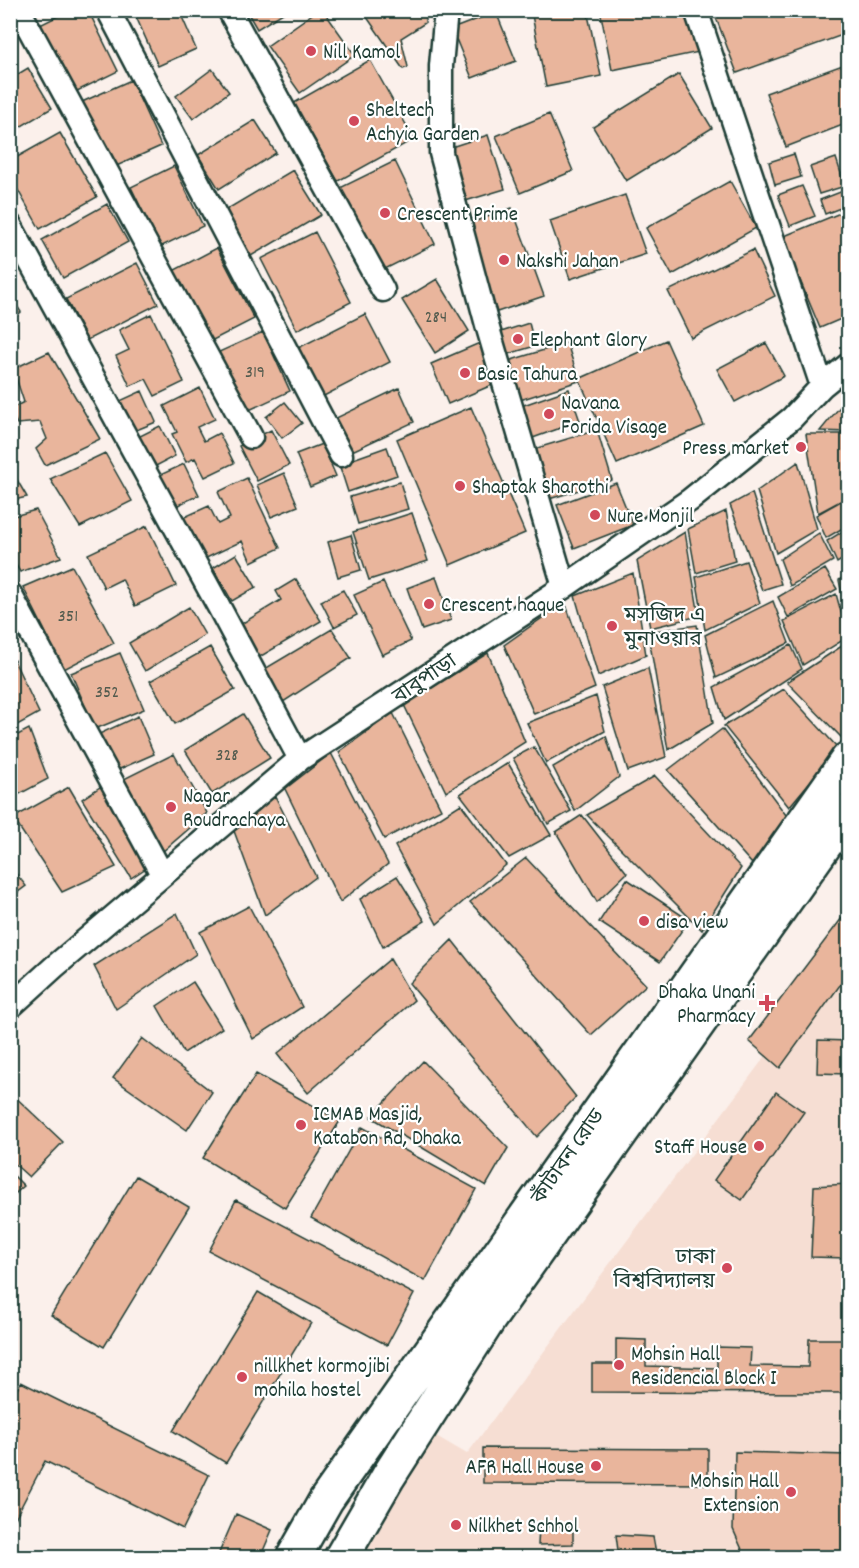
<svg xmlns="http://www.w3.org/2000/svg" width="859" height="1568" viewBox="0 0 859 1568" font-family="Dekko,'Noto Sans Bengali',sans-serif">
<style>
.built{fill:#f6ded3}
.building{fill:#e9b59c;stroke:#1f3d34;stroke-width:1.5}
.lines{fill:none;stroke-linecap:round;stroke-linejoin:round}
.minor-casing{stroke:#1f3d34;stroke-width:27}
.secondary-casing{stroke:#1f3d34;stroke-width:38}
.minor{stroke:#fff;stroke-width:22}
.secondary{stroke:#fff;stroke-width:33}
.poi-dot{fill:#d1495b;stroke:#fff;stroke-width:2}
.labels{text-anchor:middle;stroke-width:4.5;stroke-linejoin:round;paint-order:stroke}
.number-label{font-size:18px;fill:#525b4e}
.poi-label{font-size:21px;fill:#1f3d34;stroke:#fff;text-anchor:start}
.street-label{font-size:21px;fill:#1f3d34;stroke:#fff}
</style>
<rect width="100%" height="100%" fill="#fbf0eb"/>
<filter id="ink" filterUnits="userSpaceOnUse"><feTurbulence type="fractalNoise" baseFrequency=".0167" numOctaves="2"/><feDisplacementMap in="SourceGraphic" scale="12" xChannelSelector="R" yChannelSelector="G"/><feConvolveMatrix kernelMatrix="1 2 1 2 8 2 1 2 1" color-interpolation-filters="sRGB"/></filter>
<g filter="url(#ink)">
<path class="built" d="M848,946v611l-492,1 75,-125 36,21z"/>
<path class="building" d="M70,10h18l30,61 -51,25 -33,-68z
M133,10h46l17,39 -38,17z
M246,10h42l-31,19z
M318,10h5l32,45 -55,38 -33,-47z
M362,10h63v13l-24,15 7,29 -5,2z
M531,10h56l14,66 -55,11z
M600,10h90l9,42 -87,18z
M713,10h135v23l-111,40z
M496,12l20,49 -44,17 -20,-49z
M370,60l44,79 -76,42 -44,-78z
M848,63v60l-62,24 -20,-54z
M28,68l24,40 -42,25v-54z
M212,69l17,23 -36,27 -17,-23z
M679,74l33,54 -86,53 -33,-54z
M131,80l30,66 -49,22 -30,-66z
M549,114l24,57 -53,22 -24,-57z
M255,120l21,33 -57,36 -21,-34z
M60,133l37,64 -57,32 -30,-53v-15z
M488,135l17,54 -43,13 -17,-53z
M794,154l7,23 -26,8 -6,-23z
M836,158l9,28 -26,8 -9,-27z
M395,161l40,83 -56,28 -41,-83z
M174,166l29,60 -43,21 -29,-60z
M293,170l28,45 -70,41 -27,-45z
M730,181l26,47 -84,47 -26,-47z
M802,186l13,30 -25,10 -12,-31z
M848,189v16l-23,9 -5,-14z
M625,195l21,59 -76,25 -20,-58z
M107,204l21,38 -65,36 -21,-38z
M512,208l32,88 -47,16 -32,-87z
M845,211l3,8v97l-28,12 -38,-91z
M315,232l36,70 -54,28 -36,-71z
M217,248l37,71 -45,23 -36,-71z
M753,250l22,46 -84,42 -23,-47z
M137,263l21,41 -71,36 -21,-41z
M437,279l32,52 -34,22 -33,-53z
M10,295l11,17 -11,10z
M151,314l33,68 -29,14 -9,-17 -16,7 -14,-30 13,-6 -10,-20z
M365,314l25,48 -70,36 -24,-49z
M529,323l6,23 -27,8 -7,-22z
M263,332l27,59 -43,20 -28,-59z
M666,340l38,86 -87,38 -38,-85z
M482,342l17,40 -51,22 -17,-40z
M567,343l12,38 -59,19 -12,-39z
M766,343l18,33 -49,26 -18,-33z
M49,352l51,87 -55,26 -9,-16 11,-10 -7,-17 -23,2 -7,-15 14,-7 -11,-33z
M200,388l15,31 -18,8 7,14 15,-8 15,30 -29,14 -10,-19 -9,4 -14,-28 5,-2 -13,-26z
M399,388l15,34 -64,30 -16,-33z
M569,389l11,32 -50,18 -12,-32z
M142,391l14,31 -22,9 -14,-30z
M848,397v35l-28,-1z
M285,402l17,21 -20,15 -16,-21z
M471,407l54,126 -75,32 -53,-126z
M160,426l15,30 -21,11 -16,-30z
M271,430l18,35 -32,16 -18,-35z
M597,430l15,50 -63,19 -15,-50z
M806,434h42v63l-30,16z
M322,444l14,32 -26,11 -14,-33z
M387,447l10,28 -49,17 -9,-28z
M105,453l27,48 -52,26 -30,-48z
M798,462l19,67 -41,24 -19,-62z
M184,464l15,31 -25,12 -16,-31z
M10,468l17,29 -17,4z
M284,473l14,33 -27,11 -14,-32z
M247,478l33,70 -29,14 -9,-21 -42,20 -20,-42 29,-13 9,18 12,-6 -12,-26z
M400,482l8,27 -50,15 -8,-27z
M616,483l17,42 -59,23 -17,-43z
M752,493l29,91 -19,6 -32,-85z
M848,497v28l-22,13 -10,-23z
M36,510l25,47 -41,15 -10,-17v-38z
M726,511l9,50 -39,12 -8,-44z
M412,513l16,48 -59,19 -16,-48z
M147,526l29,60 -41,20 -13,-27 -18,9 -16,-34z
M848,528v28l-11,7 -10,-22z
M685,532l14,84 -49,12 -13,-67z
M819,533l14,28 -43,25 -10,-27z
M351,535l10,35 -23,7 -10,-35z
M236,554l20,33 -24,14 -19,-33z
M746,561l14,42 -55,27 -9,-53z
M72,566l42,77 -50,26 -41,-82z
M825,569l12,20 -49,28 -10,-20z
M633,573l13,82 -48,21 -23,-80z
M848,574v39l-2,2 -7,-35z
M436,577l15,43 -29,10 -15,-42z
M296,579l25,42 -65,38 -20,-32 45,-27 -5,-9z
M383,582l28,59 -29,14 -28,-60z
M343,590l14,25 -23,12 -13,-26z
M836,594l12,43 -45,28 -19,-44z
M773,601l16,42 -73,35 -11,-43z
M565,602l30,86 -61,26 -30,-69z
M189,607l16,28 -60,36 -16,-28z
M697,625l16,98 -45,27 -20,-118z
M332,629l19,29 -74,48 -19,-33z
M848,642v90l-5,7 -56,-57z
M791,645l11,24 -78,51 -10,-33z
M210,647l25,43 -60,34 -25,-43z
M10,652l29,61 -29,16z
M120,653l24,56 -49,20 -24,-56z
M488,653l37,89 -79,50 -42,-87z
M648,668l18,89 -38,14 -26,-84z
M784,689l54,59 -49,59 -65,-81z
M596,696l9,35 -59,32 -19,-40z
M393,713l48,96 -57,30 -45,-87z
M243,714l27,44 -58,36 -27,-44z
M138,716l16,38 -41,18 -16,-37z
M29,729l19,50 -38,20v-60z
M722,729l67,90 -36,46 -85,-95z
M606,736l13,41 -44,34 -22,-44z
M534,747l37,64 -23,13 -35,-66z
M331,753l57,111 -48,38 -55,-113z
M174,754l33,59 -45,39 -27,-51 -13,-21z
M508,763l43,72 -42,23 -49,-64z
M655,776l86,92 -39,62 -115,-115z
M103,785l49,79 -21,14 -49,-79z
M69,787l47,80 -54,25 -49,-74z
M275,796l41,81 -51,38 -31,-84z
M461,804l45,61 -69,59 -42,-78z
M582,815l45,58 -30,29 -41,-70z
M526,858l120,127 -55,50 -121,-133z
M10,866l16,20 -16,12z
M397,876l28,45 -42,26 -23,-48z
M627,879l62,41 -29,42 -61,-40z
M249,906l53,101 -49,32 -53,-107z
M848,910v64l-68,94 -31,-27z
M177,913l19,41 -80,55 -22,-43z
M452,940l124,157 -39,40 -128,-154z
M390,959l24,41 -106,93 -31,-39z
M193,982l29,46 -38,25 -27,-47z
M142,1038l70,54 -25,38 -74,-52z
M818,1040l30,1v33l-31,-1z
M423,1061l85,87 -22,38 -115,-69z
M256,1074l84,47 -55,87 -82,-50z
M10,1092l53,50 -34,35 -19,-17z
M776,1092l28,20 -62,88 -28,-20z
M362,1127l114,62 -51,92 -114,-63z
M10,1172l14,14 -14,12z
M136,1176l53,31 -85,140 -53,-32z
M848,1184v74l-37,-1 3,-71z
M236,1200l178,94 -27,51 -178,-94z
M258,1292l53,31 -85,140 -53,-32z
M616,1339l30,1v26l71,2v-21l34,1 -1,18 58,1 1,-28h39v54l-256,-1v-28h24z
M21,1382l188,93 -26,54 -138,-68 -35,67v-125z
M483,1448l225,1v35l-225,-1z
M735,1452l113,3v101l-104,-2 -11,-25z
M236,1514l36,16 -12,28h-32l-9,-5z
M573,1526v18l-35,1 1,-18z
M616,1535l37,2 4,21h-38z"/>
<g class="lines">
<g class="minor-casing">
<path id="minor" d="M19,10l232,427
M108,10l233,445
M229,10l154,280
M446,10l-5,56v87l46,172 77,262
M696,10l126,376
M10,225l209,382 81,152
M10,594l152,280
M10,1007l44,-40 246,-208 264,-172 126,-87 102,-82 30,-32 26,-21"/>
</g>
<g class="secondary-casing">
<path id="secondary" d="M293,1558l33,-58 522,-741
M341,1558l47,-81 101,-158 359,-507"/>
</g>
<use href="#minor" class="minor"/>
<use href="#secondary" class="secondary"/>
</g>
</g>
<g class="poi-dot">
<circle cx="311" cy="51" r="6"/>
<circle cx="354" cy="121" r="6"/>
<circle cx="385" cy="213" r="6"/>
<circle cx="504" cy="260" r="6"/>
<circle cx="518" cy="339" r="6"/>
<circle cx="465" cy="373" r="6"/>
<circle cx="549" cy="414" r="6"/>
<circle cx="801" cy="447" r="6"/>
<circle cx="460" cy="486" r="6"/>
<circle cx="595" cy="515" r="6"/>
<circle cx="429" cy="604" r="6"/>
<circle cx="612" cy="626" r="6"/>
<circle cx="171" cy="807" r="6"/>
<circle cx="644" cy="921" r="6"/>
<path d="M764 994h6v6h6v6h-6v6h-6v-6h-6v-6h6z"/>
<circle cx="301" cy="1125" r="6"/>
<circle cx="759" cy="1146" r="6"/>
<circle cx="727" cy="1268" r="6"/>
<circle cx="619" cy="1365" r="6"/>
<circle cx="242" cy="1377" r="6"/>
<circle cx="596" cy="1466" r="6"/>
<circle cx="791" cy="1492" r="6"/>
<circle cx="456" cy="1525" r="6"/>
</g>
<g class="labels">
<g class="number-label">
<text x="436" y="322">284</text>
<text x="255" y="377">319</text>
<text x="68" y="621">351</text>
<text x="107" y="697">352</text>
<text x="227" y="760">328</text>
</g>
<g class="poi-label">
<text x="323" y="58">Nill Kamol</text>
<text x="366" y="116">Sheltech<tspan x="366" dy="24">Achyia Garden</tspan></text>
<text x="397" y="220">Crescent Prime</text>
<text x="516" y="267">Nakshi Jahan</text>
<text x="530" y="346">Elephant Glory</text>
<text x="477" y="380">Basic Tahura</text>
<text x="561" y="409">Navana<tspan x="561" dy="24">Forida Visage</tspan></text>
<text x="789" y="454" text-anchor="end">Press market</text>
<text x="472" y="493">Shaptak Sharothi</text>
<text x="607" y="522">Nure Monjil</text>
<text x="441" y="611">Crescent haque</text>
<text x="624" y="621">মসজিদ এ<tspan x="624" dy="24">মুনাওয়ার</tspan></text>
<text x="183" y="802">Nagar<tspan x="183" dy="24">Roudrachaya</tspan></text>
<text x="656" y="928">disa view</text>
<text x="755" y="998" text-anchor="end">Dhaka Unani<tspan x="755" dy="24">Pharmacy</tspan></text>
<text x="313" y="1120">ICMAB Masjid,<tspan x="313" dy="24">Katabon Rd, Dhaka</tspan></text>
<text x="747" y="1153" text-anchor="end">Staff House</text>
<text x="715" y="1263" text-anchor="end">ঢাকা<tspan x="715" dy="24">বিশ্ববিদ্যালয়</tspan></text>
<text x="631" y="1360">Mohsin Hall<tspan x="631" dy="24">Residencial Block I</tspan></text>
<text x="254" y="1372">nillkhet kormojibi<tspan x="254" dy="24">mohila hostel</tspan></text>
<text x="584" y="1473" text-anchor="end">AFR Hall House</text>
<text x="779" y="1487" text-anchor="end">Mohsin Hall<tspan x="779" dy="24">Extension</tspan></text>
<text x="468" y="1532">Nilkhet Schhol</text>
</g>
<g class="street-label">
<text transform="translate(424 678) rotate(-34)" y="7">বাবুপাড়া</text>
<text transform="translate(567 1156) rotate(-55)" y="7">কাঁটাবন রোড</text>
</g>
</g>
<rect width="859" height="1568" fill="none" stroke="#fff" stroke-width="36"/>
<rect x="18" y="18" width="823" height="1532" fill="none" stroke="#1f3d34" stroke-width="2" filter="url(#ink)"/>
</svg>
